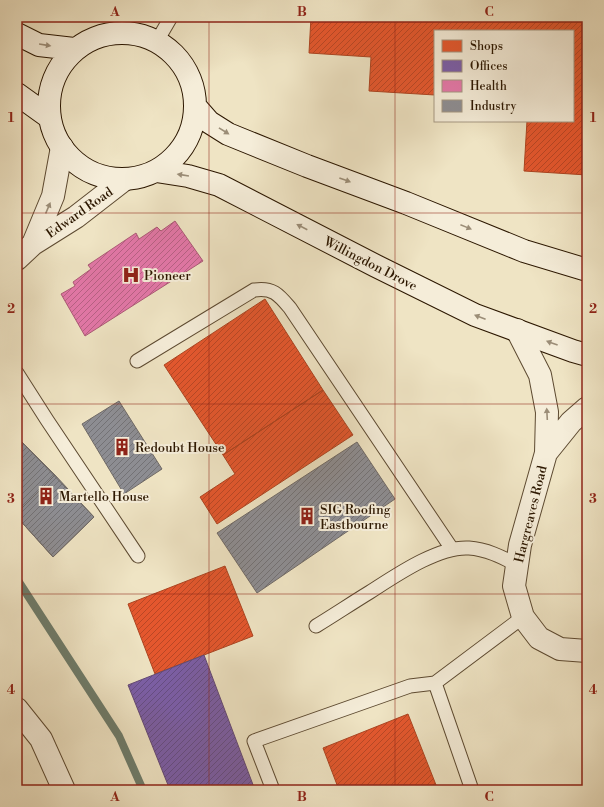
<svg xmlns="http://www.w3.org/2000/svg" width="604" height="807" viewBox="0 0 604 807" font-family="'Libre Bodoni',serif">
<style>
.shops{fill:url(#shops-hatch);stroke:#ad4420}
.offices{fill:url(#offices-hatch);stroke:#634975}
.health{fill:url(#health-hatch);stroke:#ac5a76}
.industry{fill:url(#industry-hatch);stroke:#706a66}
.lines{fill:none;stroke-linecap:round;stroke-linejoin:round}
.stream{stroke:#6e7c6b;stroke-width:8}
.lane-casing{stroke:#5d4a31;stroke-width:15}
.street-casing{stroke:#5d4a31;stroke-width:24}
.secondary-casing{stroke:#2c1700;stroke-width:24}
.lane{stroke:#f5edd9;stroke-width:13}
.street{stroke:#f5edd9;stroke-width:22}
.secondary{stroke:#f5edd9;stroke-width:22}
.oneway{fill:#9b8d77}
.grid{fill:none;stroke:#8f2418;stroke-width:1;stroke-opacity:0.55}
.labels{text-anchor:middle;stroke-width:4;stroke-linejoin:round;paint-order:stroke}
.street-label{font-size:13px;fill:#2c1700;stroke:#f5edd9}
.poi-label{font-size:13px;fill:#2c1700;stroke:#f5edd9;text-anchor:start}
.neatline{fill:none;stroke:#8f2418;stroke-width:1.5}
.grid-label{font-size:13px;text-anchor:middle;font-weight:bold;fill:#8f2418}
</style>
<defs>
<pattern id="shops-hatch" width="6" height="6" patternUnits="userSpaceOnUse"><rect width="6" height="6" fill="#e4572e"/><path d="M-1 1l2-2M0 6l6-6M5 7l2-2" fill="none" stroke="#b94725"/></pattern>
<pattern id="offices-hatch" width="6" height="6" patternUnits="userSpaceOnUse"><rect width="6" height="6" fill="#7b5ea7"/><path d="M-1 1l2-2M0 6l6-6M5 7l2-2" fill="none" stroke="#654d86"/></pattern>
<pattern id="health-hatch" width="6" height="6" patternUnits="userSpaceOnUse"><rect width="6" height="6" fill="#e377a8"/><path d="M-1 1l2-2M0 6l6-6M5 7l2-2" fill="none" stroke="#b86186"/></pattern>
<pattern id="industry-hatch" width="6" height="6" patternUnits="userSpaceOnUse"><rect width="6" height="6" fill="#8d8d92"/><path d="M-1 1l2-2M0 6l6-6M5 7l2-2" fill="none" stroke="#737275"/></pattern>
</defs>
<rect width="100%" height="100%" fill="#efe4c4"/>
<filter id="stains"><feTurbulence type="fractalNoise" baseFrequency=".005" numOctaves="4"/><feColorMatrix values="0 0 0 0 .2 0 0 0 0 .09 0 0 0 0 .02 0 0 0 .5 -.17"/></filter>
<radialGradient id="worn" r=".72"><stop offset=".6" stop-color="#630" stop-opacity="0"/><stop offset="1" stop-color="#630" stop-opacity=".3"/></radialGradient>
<path class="shops" d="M311,17h276v158l-63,-4 3,-50h46v-90h-138v64l-66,-4 2,-34 -62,-4z
M265,299l58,91 -100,65 -59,-90z
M323,390l30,45 -136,89 -17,-27 35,-23 -12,-19z
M225,566l28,70 -98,38 -27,-70z
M408,714l30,76h-99l-16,-42z"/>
<path class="offices" d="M204,655l51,135h-85l-42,-105z"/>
<path class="health" d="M175,221l28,40 -118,75 -24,-42 14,-8 -2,-4 18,-13 -3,-4 48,-32 3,6 18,-12 4,4z"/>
<path class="industry" d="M119,401l43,68 -38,25 -42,-70z
M17,437l77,80 -41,40 -36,-40z
M17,437l38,38 -38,38z
M357,442l38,57 -138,94 -40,-60z
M55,475l39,42 -41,40 -36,-40v-4z"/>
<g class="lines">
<path class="stream" d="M17,579l102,157 24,54"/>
<g class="lane-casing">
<path id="lane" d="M157,41l14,-24
M137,361l117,-71c19,-3 25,5 36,18l162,241
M17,373l30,47 91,136
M316,626c18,-11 36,-23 54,-34 25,-16 68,-46 99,-44 17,1 33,9 48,17
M435,683l37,107
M273,790l-19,-49 156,-55 25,-3 88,-66"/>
</g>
<g class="street-casing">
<path id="street" d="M33,244l20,-48 9,-49
M17,259l16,-15 43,-27 49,-38
M517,330l23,45 7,37 -1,41 -26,92 -6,41 9,31 16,21 21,11 27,2
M546,453l25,-31 16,-14
M17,709l24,30 23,51"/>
</g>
<g class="secondary-casing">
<path id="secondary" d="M49 106a73 73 0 1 1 146 0a73 73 0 1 1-146 0Z
M17,34l22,11 35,4
M17,94l32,23
M195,106l14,16 19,12 79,32 99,37 118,48 63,19
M156,171l32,5 31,9 157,81 99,49 98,36 14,4"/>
</g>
<use href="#lane" class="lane"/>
<use href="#street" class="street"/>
<use href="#secondary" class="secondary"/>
</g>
<defs><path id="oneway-solid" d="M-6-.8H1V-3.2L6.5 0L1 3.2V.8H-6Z"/></defs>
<g class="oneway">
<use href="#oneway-solid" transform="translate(45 45) rotate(9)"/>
<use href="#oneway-solid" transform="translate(224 131) rotate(32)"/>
<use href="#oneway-solid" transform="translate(183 175) rotate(-171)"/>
<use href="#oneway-solid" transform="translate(345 180) rotate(20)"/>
<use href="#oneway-solid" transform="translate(48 208) rotate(-67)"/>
<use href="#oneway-solid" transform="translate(302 227) rotate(-153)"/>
<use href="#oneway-solid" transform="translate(466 227) rotate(22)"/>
<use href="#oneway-solid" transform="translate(480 317) rotate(-159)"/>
<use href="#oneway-solid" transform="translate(552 343) rotate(-160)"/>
<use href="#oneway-solid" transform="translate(547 414) rotate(-93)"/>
</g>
<path class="grid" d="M209,17v773M395,17v773M17,213h570M17,404h570M17,594h570"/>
<defs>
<g id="hospital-bare" transform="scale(1.38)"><path d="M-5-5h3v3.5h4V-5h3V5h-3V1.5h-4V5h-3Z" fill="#8f2418" stroke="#f5edd9" stroke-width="2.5" paint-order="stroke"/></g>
<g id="building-bare" transform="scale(1.38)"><path d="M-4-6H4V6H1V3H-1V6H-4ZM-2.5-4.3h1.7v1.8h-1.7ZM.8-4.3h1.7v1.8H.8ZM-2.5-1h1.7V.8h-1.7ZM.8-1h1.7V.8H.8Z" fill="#8f2418" stroke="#f5edd9" stroke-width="2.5" paint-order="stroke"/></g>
</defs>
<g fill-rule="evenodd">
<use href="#hospital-bare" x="131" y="275"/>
<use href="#building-bare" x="122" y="447"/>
<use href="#building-bare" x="46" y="496"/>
<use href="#building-bare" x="307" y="516"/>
</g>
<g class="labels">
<g class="street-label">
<text transform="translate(79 212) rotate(-35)" y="5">Edward Road</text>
<text transform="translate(371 263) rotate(27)" y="5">Willingdon Drove</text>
<text transform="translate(530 514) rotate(-76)" y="5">Hargreaves Road</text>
</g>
<g class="poi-label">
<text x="144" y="280">Pioneer</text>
<text x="135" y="452">Redoubt House</text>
<text x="59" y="501">Martello House</text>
<text x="320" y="514">SIG Roofing<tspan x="320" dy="15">Eastbourne</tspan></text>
</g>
</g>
<rect width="604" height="807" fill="none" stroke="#efe4c4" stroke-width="44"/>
<rect x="434" y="30" width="140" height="92" fill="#f5edd9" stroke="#a59782"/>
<rect x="442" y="40" width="20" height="12" fill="#e4572e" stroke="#a59782"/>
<text x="470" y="50" font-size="12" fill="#2c1700">Shops</text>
<rect x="442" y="60" width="20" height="12" fill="#7b5ea7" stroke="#a59782"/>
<text x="470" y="70" font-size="12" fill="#2c1700">Offices</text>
<rect x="442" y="80" width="20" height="12" fill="#e377a8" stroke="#a59782"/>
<text x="470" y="90" font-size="12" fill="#2c1700">Health</text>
<rect x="442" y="100" width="20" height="12" fill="#8d8d92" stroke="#a59782"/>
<text x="470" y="110" font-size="12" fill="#2c1700">Industry</text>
<rect x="22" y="22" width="560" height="763" class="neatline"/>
<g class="grid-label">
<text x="115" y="16">A</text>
<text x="302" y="16">B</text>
<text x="489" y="16">C</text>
<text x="11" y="122">1</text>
<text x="593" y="122">1</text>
<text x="11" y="313">2</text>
<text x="593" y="313">2</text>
<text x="11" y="503">3</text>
<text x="593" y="503">3</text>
<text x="11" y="694">4</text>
<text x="593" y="694">4</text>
<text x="115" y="801">A</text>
<text x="302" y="801">B</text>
<text x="489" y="801">C</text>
</g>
<rect width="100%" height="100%" filter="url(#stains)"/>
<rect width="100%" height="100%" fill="url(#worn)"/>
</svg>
